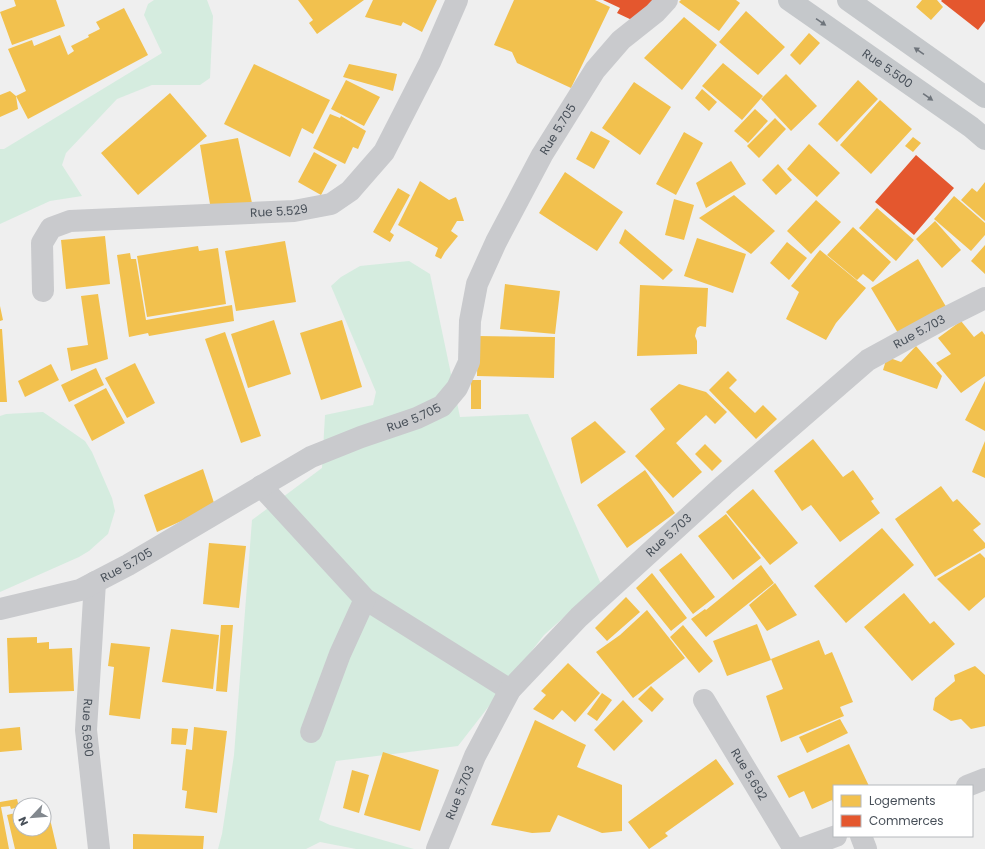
<svg xmlns="http://www.w3.org/2000/svg" width="985" height="849" viewBox="0 0 985 849" font-family="Poppins,sans-serif">
<style>
.green{fill:#d5ecdf}
.homes{fill:#f2c14e}
.shops{fill:#e4572e}
.lines{fill:none;stroke-linecap:round;stroke-linejoin:round}
.minor{stroke:#c9cacd;stroke-width:22}
.major{stroke:#c5c8cb;stroke-width:22}
.oneway{fill:#6e747b}
.labels{text-anchor:middle;stroke-width:4;stroke-linejoin:round;paint-order:stroke}
.street-label{font-size:12px;fill:#485059;stroke:#fff}
</style>
<rect width="100%" height="100%" fill="#efefef"/>
<path class="green" d="M154,0h53l6,16 -3,62 -10,7h-48l-35,14 -51,54 -4,12 20,31 -32,5 -50,23v-75h4l158,-96 -18,-38 4,-11z
M409,261l21,13 30,143 68,-3 73,170 -57,51 -86,111 -122,15 -17,59 11,5 84,24h-58l-36,-7 -14,7h-88l4,-15 12,-79 18,-235 70,-52 3,-53 48,-10 3,-13 -45,-106 10,-9 19,-11z
M43,412l42,29 7,11 20,46 3,13 -7,23 -19,17 -10,6 -79,35v-176l6,-2z"/>
<path class="homes" d="M14,0h42l9,26 -53,19 -12,-33 16,-6z
M298,0h66l-47,34 -8,-11 4,-3z
M373,0h64l-15,32 -19,-10 -2,4 -36,-9z
M514,0h81l15,7 -39,81 -54,-25 -5,-11 -18,-7z
M681,0h55l4,3 -21,28 -40,-29z
M922,0h15l6,7 -12,13 -15,-13z
M124,8l24,47 -120,64 -12,-23 10,-5 -18,-42 24,-9 2,6 26,-11 8,20 6,-4 -3,-5 18,-9 -1,-2 12,-6 -4,-7z
M746,11l39,36 -27,28 -39,-33z
M684,17l33,28 -35,45 -38,-32z
M809,33l11,10 -20,22 -10,-10z
M723,63l40,33 -21,24 -40,-34z
M254,64l76,36 -17,34 -11,-6 -12,29 -66,-33z
M349,64l48,10 -4,17 -50,-14z
M786,74l31,32 -26,25 -30,-32z
M346,80l34,17 -16,29 -33,-17z
M858,80l20,19 -41,43 -19,-18z
M634,82l37,25 -31,48 -38,-27z
M702,89l15,13 -8,9 -14,-13z
M10,91l6,5 2,13 -18,8v-22z
M170,93l37,43 -69,59 -37,-42z
M880,100l32,29 -41,45 -31,-29z
M755,109l13,12 -20,22 -14,-12z
M330,114l10,4 1,-2 25,15 -8,18 -5,-2 -8,17 -32,-16z
M775,118l11,11 -27,29 -12,-12z
M591,131l19,10 -16,28 -18,-10z
M684,132l19,11 -27,52 -20,-11z
M913,137l8,6 -8,9 -8,-6z
M238,138l14,65 -41,7 -11,-65z
M809,144l31,29 -23,24 -30,-28z
M314,152l23,13 -16,30 -23,-13z
M731,161l15,23 -40,24 -10,-25z
M778,164l14,16 -16,15 -14,-15z
M565,172l58,40 -26,39 -58,-38z
M420,181l29,19 7,-3 8,24h-7l-6,10 7,5 -13,16 -4,7 -6,-3 3,-8 -40,-23z
M985,182v39l-24,-21 11,-12 5,4z
M398,188l12,7 -20,37 4,3 -4,7 -17,-10z
M734,195l41,36 -24,23 -52,-36z
M954,196l31,27v12l-14,16 -37,-32z
M674,199l20,6 -10,35 -19,-5z
M816,200l25,22 -30,32 -24,-23z
M877,208l37,32 -18,21 -37,-33z
M935,221l26,29 -19,18 -26,-29z
M853,227l38,35 -18,20 -10,-8 -6,6 -30,-25z
M625,229l48,41 -10,10 -44,-37z
M105,236l5,48 -44,5 -5,-49z
M697,238l49,16 -13,39 -49,-17z
M285,241l11,61 -60,9 -11,-60z
M787,242l20,16 -18,22 -19,-17z
M985,245v29l-14,-13z
M198,246l1,5 19,-3 8,56 -79,13 -10,-61z
M820,250l46,38 -30,35 -10,17 -40,-21 13,-27 -8,-6z
M130,253l1,6h5l10,61 86,-15 2,16 -85,15 -1,-3 -19,4 -12,-82z
M918,259l30,51 -47,28 -30,-50z
M505,284l55,7 -5,43 -55,-5z
M640,285l68,3 -2,39 -6,-1 -3,2 -2,8 2,5v13l-60,2z
M98,294l10,65 -37,12 -4,-23 21,-3 -7,-49z
M0,306l3,14 -3,1z
M274,320l17,54 -43,14 -17,-54z
M342,320l20,67 -41,13 -21,-67z
M961,321l13,16 8,-6 3,4v41l-24,17 -25,-30 15,-9 -13,-16z
M0,329h2l5,73h-7z
M225,332l36,104 -20,7 -36,-104z
M478,336l77,1 -1,41 -77,-2z
M916,346l26,30 -5,13 -54,-19 4,-13 14,5z
M135,363l20,40 -28,15 -22,-40z
M51,364l8,16 -34,17 -7,-16z
M96,368l8,17 -35,17 -8,-17z
M728,371l9,9 -8,8 26,25 8,-8 14,14 -21,20 -47,-49z
M471,380h10v29h-10z
M985,381v50l-20,-11z
M679,384l27,8 21,20 -12,12 -9,-9 -30,28 26,29 -29,26 -38,-42 30,-27 -15,-20z
M106,388l19,35 -33,18 -18,-36z
M595,421l31,31 -45,32 -10,-46z
M813,439l30,38 10,-7 21,29 -3,2 9,12 -40,29 -29,-37 -9,6 -28,-40z
M985,441v37l-13,-6z
M705,444l17,17 -10,10 -17,-17z
M203,469l12,37 -58,26 -13,-37z
M645,470l30,43 -48,35 -30,-43z
M941,486l12,16 4,-3 24,25 -8,6 12,13v5l-50,29 -40,-58z
M753,489l45,54 -28,22 -44,-53z
M726,514l35,44 -28,22 -35,-44z
M882,528l32,37 -68,58 -32,-37z
M209,543l37,3 -7,62 -36,-4z
M681,553l34,44 -22,17 -34,-44z
M980,553l5,5v39l-16,14 -32,-32z
M761,565l13,18 -68,54 -15,-18 14,-10 1,1z
M652,573l35,45 -16,13 -35,-43z
M775,583l22,32 -30,16 -18,-26z
M904,593l26,31 4,-3 21,23 -43,37 -48,-54z
M626,597l14,15 -33,29 -12,-13z
M647,610l38,48 -52,40 -37,-46 24,-17z
M757,624l14,36 -44,16 -14,-35z
M221,625h12l-6,67 -11,-1z
M683,625l30,36 -14,12 -29,-36z
M171,629l48,6 -6,54 -51,-7z
M37,637v6l12,-1v7l23,-1 2,43 -65,2 -2,-55z
M819,640l6,15 7,-3 21,50 -13,5 4,9 -63,26 -15,-46 17,-7 -12,-30z
M111,643l39,4 -10,72 -31,-4 5,-48 -6,-1z
M568,663l32,30 -25,29 -13,-12 -9,10 -20,-11 13,-14 -5,-4z
M975,666l10,9v51l-14,3 -10,-10 -10,2 -18,-11 2,-12 20,-17 -1,-6z
M651,686l13,13 -12,13 -14,-13z
M602,693l10,7 -15,21 -10,-7z
M623,700l20,21 -29,30 -20,-21z
M840,719l8,14 -41,20 -8,-16z
M535,720l51,25 -9,22 45,18v46l-20,2 -44,-18 -8,17 -18,1 -41,-8z
M20,727l2,23 -22,2v-23z
M194,727l33,4 -10,82 -32,-5 2,-17 -5,-1 4,-41 6,1z
M172,728l16,1 -2,16 -15,-1z
M849,744l20,42h-35v19l-2,-5 -20,9 -8,-18 -15,7 -12,-22z
M383,752l56,18 -19,61 -56,-16z
M716,759l18,25 -69,49 3,3 -19,13 -21,-27z
M352,770l17,5 -10,38 -16,-5z
M17,799l2,8 -8,2 -1,-3 -9,1 8,42h-9v-47z
M47,806l10,43h-42l-8,-34 13,-3v17h24v-22z
M133,834l71,2 -1,13h-70z"/>
<path class="shops" d="M603,0h51l-20,21 -17,-8 3,-5z
M942,0h43v21l-7,9 -37,-29z
M916,155l38,33 -40,47 -39,-33z"/>
<g class="lines">
<g class="minor">
<path id="s1" d="M43,291l-1,-48 9,-15 19,-7 224,-10 37,-7 19,-13 34,-39 46,-90 27,-62"/>
<path d="M261,486l104,113 145,91"/>
<path id="s2" d="M95,582l-9,148 13,119"/>
<path id="s3" d="M0,609l80,-19 48,-25 183,-108 50,-20 56,-19 25,-12 15,-18 12,-26 1,-41 7,-37 19,-42 46,-87 53,-85 26,-30 34,-27 12,-13"/>
<path id="s4" d="M704,700l90,149"/>
<path d="M311,732l29,-78 25,-55"/>
<path d="M967,786l18,-7"/>
<path d="M861,836l5,13"/>
<path id="s5" d="M437,849l38,-93 35,-66 69,-73 145,-132 144,-125 75,-41 42,-21"/>
<path d="M800,849l36,-13"/>
</g>
<g class="major">
<path id="s6" d="M789,0l182,127 14,12"/>
<path d="M848,0l137,97"/>
</g>
</g>
<defs><path id="oneway-solid" d="M-6-.8H1V-3.2L6.5 0L1 3.2V.8H-6Z"/></defs>
<g class="oneway">
<use href="#oneway-solid" transform="translate(821 22) rotate(34)"/>
<use href="#oneway-solid" transform="translate(919 51) rotate(-145)"/>
<use href="#oneway-solid" transform="translate(928 97) rotate(35)"/>
</g>
<g class="labels">
<g class="street-label">
<text dy="4" stroke="none"><textPath href="#s6" startOffset="120">Rue 5.500</textPath></text>
<text dy="4" stroke="none"><textPath href="#s3" startOffset="795">Rue 5.705</textPath></text>
<text dy="4" stroke="none"><textPath href="#s1" startOffset="295">Rue 5.529</textPath></text>
<text dy="4" stroke="none"><textPath href="#s5" startOffset="721">Rue 5.703</textPath></text>
<text dy="4" stroke="none"><textPath href="#s3" startOffset="459">Rue 5.705</textPath></text>
<text dy="4" stroke="none"><textPath href="#s5" startOffset="397">Rue 5.703</textPath></text>
<text dy="4" stroke="none"><textPath href="#s3" startOffset="135">Rue 5.705</textPath></text>
<text dy="4" stroke="none"><textPath href="#s2" startOffset="146">Rue 5.690</textPath></text>
<text dy="4" stroke="none"><textPath href="#s4" startOffset="87">Rue 5.692</textPath></text>
<text dy="4" stroke="none"><textPath href="#s5" startOffset="61">Rue 5.703</textPath></text>
</g>
</g>
<rect x="833" y="785" width="140" height="52" fill="#ffffff" stroke="#b6b9bd"/>
<rect x="841" y="795" width="20" height="12" fill="#f2c14e" stroke="#b6b9bd"/>
<text x="869" y="805" font-size="12" fill="#485059">Logements</text>
<rect x="841" y="815" width="20" height="12" fill="#e4572e" stroke="#b6b9bd"/>
<text x="869" y="825" font-size="12" fill="#485059">Commerces</text>
<g transform="translate(32 817) rotate(244)"><circle r="19" fill="#ffffff" stroke="#b6b9bd"/>
<path d="M0-3L7 15L0 10L-7 15Z" fill="#82888e"/>
<text y="-6" font-size="11" font-weight="bold" text-anchor="middle" fill="#485059">N</text>
</g>
</svg>
